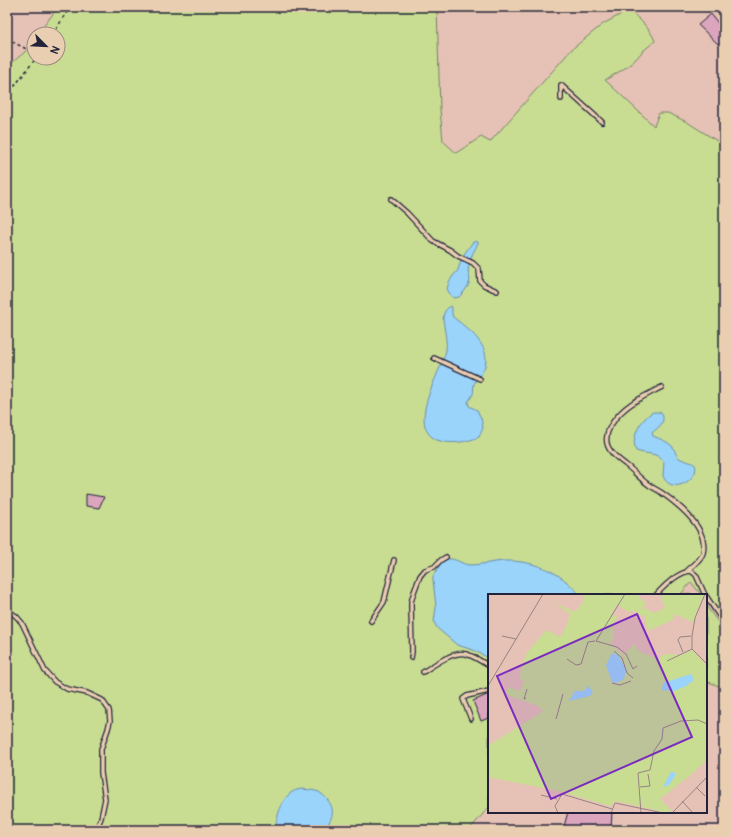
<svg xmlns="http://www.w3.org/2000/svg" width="731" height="837" viewBox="0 0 731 837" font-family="Pangolin,sans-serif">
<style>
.green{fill:#c8dd92;stroke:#758066}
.water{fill:#9ad4fa;stroke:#6a8dae}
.building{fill:#daa5bd;stroke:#22223b}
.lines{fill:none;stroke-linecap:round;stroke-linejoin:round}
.lane-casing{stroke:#22223b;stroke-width:6}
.street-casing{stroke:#22223b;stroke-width:10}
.path{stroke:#22223b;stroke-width:1.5;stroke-dasharray:3 3;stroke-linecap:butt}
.lane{stroke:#eaceb1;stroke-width:3.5}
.street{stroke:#eaceb1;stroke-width:7}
.inset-road{fill:none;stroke:#978284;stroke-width:1}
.view{fill:#7b2cbf;fill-opacity:0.15;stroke:#7b2cbf;stroke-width:2}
.inset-edge{fill:none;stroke:#22223b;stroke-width:2}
</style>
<rect width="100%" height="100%" fill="#e5c2b5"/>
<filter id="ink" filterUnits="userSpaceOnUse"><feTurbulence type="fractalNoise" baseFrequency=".025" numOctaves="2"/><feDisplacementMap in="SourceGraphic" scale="8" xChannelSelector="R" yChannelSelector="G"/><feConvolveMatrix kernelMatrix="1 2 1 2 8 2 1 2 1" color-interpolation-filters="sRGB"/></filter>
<g filter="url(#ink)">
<path class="green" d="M58,7h379l3,103 3,31 13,12 25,-16 9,5 82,-93 31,-25 26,-14c10,9 21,18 26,31l-12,10 -10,11 -11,8 -17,10 49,46 5,-13h9l19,9 30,19 7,6v479l-18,-24v-7h-5l-10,-13 -10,12 9,-1 2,2h-203v212l-20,23h-462v-763l19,-16 8,-11v18h24v-24h-20z
M706,606l18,24v58l-18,-7z"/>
<path class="water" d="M475,241l3,1v1l-6,12 -4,15 2,10 -2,6 -5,7 -4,4 -5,1 -3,-2 -4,-7 2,-7 4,-6 5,-6 4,-13 10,-14z
M450,306l2,1v7l1,3c15,12 40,29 31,52 -2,6 -8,9 -10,15 -1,3 0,7 -1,10 -1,2 -3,5 -5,8l1,4 8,4 4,8 2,10 -4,9c-12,5 -29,8 -42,3 -32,-15 5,-69 9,-90 2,-11 -5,-30 -2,-37 1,-3 4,-5 6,-7z
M653,412h5l4,1c4,11 -4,14 -10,20l1,3c7,3 14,5 19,10 3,3 3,8 6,11 6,5 14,4 17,8 5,9 -14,27 -27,18 -2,-2 -5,-5 -5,-8 0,-4 1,-9 1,-13 -8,-11 -17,-7 -28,-11 -6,-14 5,-32 17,-39z
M448,559c8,-1 13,5 21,6 11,0 23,-3 34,-4 22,-1 47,6 64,21 5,4 9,9 13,13h-91v63l-16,-8 -16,-5 -20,-17 -3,-6 2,-15 -3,-27v-4l9,-14z
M303,789c5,1 11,1 16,3 3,2 5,4 7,6 11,12 6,21 -2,32h-50c5,-16 7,-40 29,-41z"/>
<path class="building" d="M711,14l13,17v7l-6,6 -20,-19z
M86,494l18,3 -5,11 -13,-2z
M489,694v24l-8,3 -8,-20z
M568,812h44l-1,18h-48z"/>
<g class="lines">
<g class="lane-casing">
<path id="lane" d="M561,99v-14l41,37
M391,199l16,14 26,28 17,9 8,6 15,7 6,6 1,12 4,4 13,6
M434,358l46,21
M662,387c-19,10 -37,17 -49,35 -3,5 -6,9 -6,14 -3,13 10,22 19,29 8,6 14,14 23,20 4,3 9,5 13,8 17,12 47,36 41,60 -2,7 -11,13 -16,18
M656,595c9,-10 22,-23 35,-24l5,4 9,20
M706,596l18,27
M7,610l9,6 6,7 23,48 10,11 12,7 20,4 15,7 7,10 1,11 -2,8 -7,20v24l4,26 -4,19 -5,12
M371,621l13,-19 10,-42
M411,658l1,-6 -1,-46v-4l3,-10 6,-16 5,-6 9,-3 7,-7 5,-3
M423,672c11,-7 30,-21 43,-18 8,2 16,8 23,12
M471,719l-8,-20 4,-3 22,-5"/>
</g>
<g class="street-casing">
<path id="street" d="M7,8l1,-1"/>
</g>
<path class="path" d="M53,34l17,-27
M7,39l27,14
M7,96l29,-38"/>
<use href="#lane" class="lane"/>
<use href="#street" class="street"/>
</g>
</g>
<g transform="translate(488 594)">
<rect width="219" height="219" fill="#e5c2b5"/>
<path d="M96,0h56l-2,2 8,8 -6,8 -13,-1 -10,-6 -6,10 6,1 -4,10 1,12 -4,5 14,12 10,-11 5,7 19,8 7,-5 16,1 11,-5 15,16v94l-22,20 -4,-1 2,2 -23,18 11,11 -3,3 -52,-12 -6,5 -52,-15 -70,-14v-31l55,-35 -5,-5 -28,-10 -4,-3 2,-6 12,4 4,-11 -4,-1 1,-11 6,-15 19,-23 14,7 6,-10 4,-13 -15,-11 20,9 8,-10zM175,0h41l-11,28 -19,-8 -1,6 -26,11 -2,-15 -9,-2 9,-6 9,5 11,-5 -4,-9z" fill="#c8dd92"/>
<path d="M124,59l6,2 8,14 -2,10 -8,4 -4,-1 -6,-17zM203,80l3,6 -8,6 -12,5 -12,-1 1,-7zM100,92l5,6 -3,4 -21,5 6,-10h9zM183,178l4,1v3l-6,9 -6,2z" fill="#9ad4fa"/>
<path class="inset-road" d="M137,0l-29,47 21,6 9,7 7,15 4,-3M217,0l-10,24 -3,18v13l15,15M14,42l14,3M126,57l8,7 5,15 6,5M195,58l-5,-12 2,-3 11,-1M79,65l9,6 5,-1 7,-22 7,-1M179,67l25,-12M124,89l8,2 11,-4M0,92l55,-92M38,104l-2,1 3,-10M68,125l7,-25M152,193l10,-1 -2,-12M208,193l9,9M53,201l16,4M194,207l11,12M70,219l-3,-7 7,-12 50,15M123,219l4,-10 48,10M153,219l-3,-40 12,-3 4,-19 8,-12 1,-11 18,-7 17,-1 9,4M184,219l35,-36"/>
<path class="view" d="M149,20l55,123 -141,62 -54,-123z"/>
<rect width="219" height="219" class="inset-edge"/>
</g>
<rect width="731" height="837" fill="none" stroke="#eaceb1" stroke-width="24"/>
<rect x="12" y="12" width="707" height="813" fill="none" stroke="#22223b" stroke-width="1.5" filter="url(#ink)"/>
<g transform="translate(46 46) rotate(114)"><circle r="19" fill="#eaceb1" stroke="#9a8982"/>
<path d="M0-3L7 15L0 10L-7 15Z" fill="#22223b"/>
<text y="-6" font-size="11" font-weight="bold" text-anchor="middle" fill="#22223b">N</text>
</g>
</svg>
